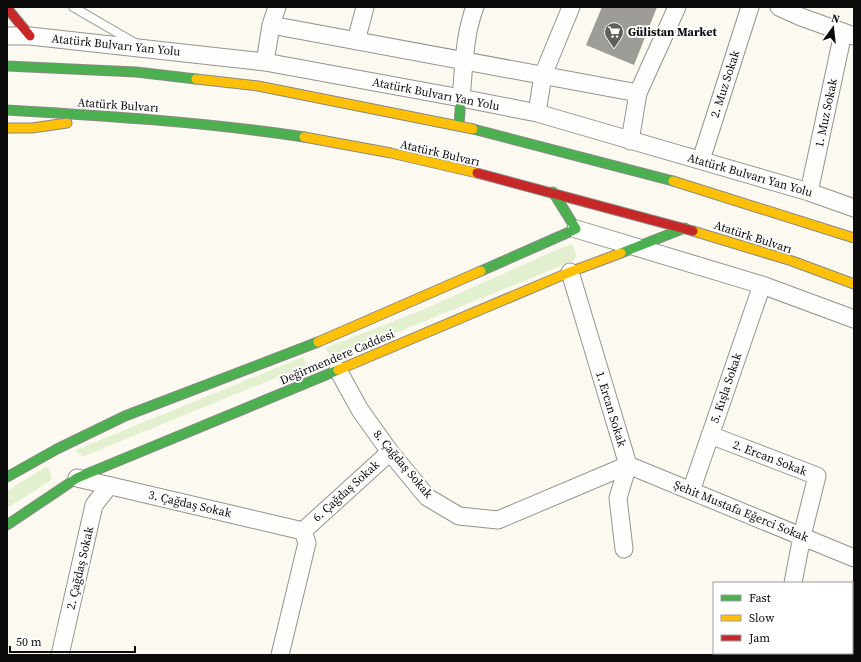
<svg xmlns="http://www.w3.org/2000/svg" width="861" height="662" viewBox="0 0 861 662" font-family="'Source Serif 4',serif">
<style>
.green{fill:#e2f0d0}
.building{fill:#9e9c96}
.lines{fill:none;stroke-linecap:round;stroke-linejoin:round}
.lane-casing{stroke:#94938f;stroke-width:10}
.street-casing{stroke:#94938f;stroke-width:19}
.fast-casing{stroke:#8a8985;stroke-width:11}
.slow-casing{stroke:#8a8985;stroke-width:11}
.jam-casing{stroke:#8a8985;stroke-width:11}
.lane{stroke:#fefefd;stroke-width:8}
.street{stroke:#fefefd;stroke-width:17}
.fast{stroke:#4caf50;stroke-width:9}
.slow{stroke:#ffc107;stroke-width:9}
.jam{stroke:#c62828;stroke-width:9}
.labels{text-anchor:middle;stroke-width:4;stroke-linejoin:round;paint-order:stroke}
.poi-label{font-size:12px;font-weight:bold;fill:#0c0c0c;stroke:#fff;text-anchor:start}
.street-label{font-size:12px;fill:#0c0c0c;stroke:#fff}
</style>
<rect width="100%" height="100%" fill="#fbf9f0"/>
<path class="green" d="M572,244l5,12 -4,5 -241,98 -7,-11 97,-38 141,-63z
M303,357l4,8 -225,92 -6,-7z
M48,467l4,11 -2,3 -43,27v-17l37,-23z"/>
<path class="building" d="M602,7h55l-23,58 -48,-20z"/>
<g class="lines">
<g class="lane-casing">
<path id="lane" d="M73,7l62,36"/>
</g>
<g class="street-casing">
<path id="street" d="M779,7l22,10 53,19
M271,25l367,68
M7,36h23l235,26 196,36 76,15 272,79 45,16
M356,41l9,-34
M265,62l6,-37 6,-18
M461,98c3,-30 3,-63 14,-91
M537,113l6,-38 28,-68
M630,141l8,-48 39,-86
M701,160l49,-153
M809,192l34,-159
M576,229l186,56 92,34
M570,272l58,193 -10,33 6,51
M338,370l22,40 30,42 37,45 32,19 39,4 130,-55 226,93
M710,435l107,41 -15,60 -9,47
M77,478l226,53
M691,491l71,-206
M303,531l87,-79
M789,653l6,2
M60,655l34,-150 15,-19
M280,655l27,-112 -4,-12"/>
</g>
<g class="fast-casing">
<path id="fast" d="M7,66l129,6 60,7
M7,110c100,6 199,12 297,27
M459,125l2,-27
M473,129l200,52
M621,253l64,-25
M481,271l95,-42 -23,-37
M7,477l50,-28 68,-33 193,-74
M7,525l70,-47 261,-108"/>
</g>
<g class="slow-casing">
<path id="slow" d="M196,79l62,7 215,43
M7,128h25l35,-5
M304,137l87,16 86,20
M673,181l181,57
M693,231l99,30 62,23
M318,342l163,-71
M338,370l232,-98 51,-19"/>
</g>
<g class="jam-casing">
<path id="jam" d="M7,8l23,28
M477,173l216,58"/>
</g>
<use href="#lane" class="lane"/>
<use href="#street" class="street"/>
<use href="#fast" class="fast"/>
<use href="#slow" class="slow"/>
<use href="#jam" class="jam"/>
</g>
<defs>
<g id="supermarket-pin" transform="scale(1)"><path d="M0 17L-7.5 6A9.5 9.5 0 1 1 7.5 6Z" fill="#605f5c" stroke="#fff"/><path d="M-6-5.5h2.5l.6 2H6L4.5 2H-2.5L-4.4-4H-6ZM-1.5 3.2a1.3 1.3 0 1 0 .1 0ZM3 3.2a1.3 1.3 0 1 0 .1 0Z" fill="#fff"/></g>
</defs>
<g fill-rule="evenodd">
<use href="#supermarket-pin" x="614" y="32"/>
</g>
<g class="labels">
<g class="poi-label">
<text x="628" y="36">Gülistan Market</text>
</g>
<g class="street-label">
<text transform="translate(116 45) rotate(6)" y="4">Atatürk Bulvarı Yan Yolu</text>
<text transform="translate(725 84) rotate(-72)" y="4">2. Muz Sokak</text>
<text transform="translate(436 94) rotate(11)" y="4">Atatürk Bulvarı Yan Yolu</text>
<text transform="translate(118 105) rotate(4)" y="4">Atatürk Bulvarı</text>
<text transform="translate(826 113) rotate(-78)" y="4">1. Muz Sokak</text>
<text transform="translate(440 153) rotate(13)" y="4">Atatürk Bulvarı</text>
<text transform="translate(750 175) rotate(16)" y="4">Atatürk Bulvarı Yan Yolu</text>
<text transform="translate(753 237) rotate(18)" y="4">Atatürk Bulvarı</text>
<text transform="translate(337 357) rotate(-23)" y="4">Değirmendere Caddesi</text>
<text transform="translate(726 388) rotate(-71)" y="4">5. Kışla Sokak</text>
<text transform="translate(611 409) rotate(73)" y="4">1. Ercan Sokak</text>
<text transform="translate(770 458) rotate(21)" y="4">2. Ercan Sokak</text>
<text transform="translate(403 464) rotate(50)" y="4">8. Çağdaş Sokak</text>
<text transform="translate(346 491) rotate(-42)" y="4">6. Çağdaş Sokak</text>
<text transform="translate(190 504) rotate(13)" y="4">3. Çağdaş Sokak</text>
<text transform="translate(741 511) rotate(22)" y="4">Şehit Mustafa Eğerci Sokak</text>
<text transform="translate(80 568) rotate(-77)" y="4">2. Çağdaş Sokak</text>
</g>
</g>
<rect width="861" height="662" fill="none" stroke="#0c0c0c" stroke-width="16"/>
<rect x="713" y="582" width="140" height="72" fill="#ffffff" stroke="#9e9e9e"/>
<rect x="721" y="595" width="20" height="6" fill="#4caf50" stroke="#9e9e9e"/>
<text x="749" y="602" font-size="12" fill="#0c0c0c">Fast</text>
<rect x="721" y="615" width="20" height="6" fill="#ffc107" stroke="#9e9e9e"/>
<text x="749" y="622" font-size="12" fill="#0c0c0c">Slow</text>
<rect x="721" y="635" width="20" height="6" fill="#c62828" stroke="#9e9e9e"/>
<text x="749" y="642" font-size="12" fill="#0c0c0c">Jam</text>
<g transform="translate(833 28) rotate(15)" stroke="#ffffff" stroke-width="3" paint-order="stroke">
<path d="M0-3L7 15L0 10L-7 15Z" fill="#0c0c0c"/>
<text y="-6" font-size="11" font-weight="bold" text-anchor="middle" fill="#0c0c0c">N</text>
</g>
<path d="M10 646v6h125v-6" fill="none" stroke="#0c0c0c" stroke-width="2"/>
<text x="16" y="646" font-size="12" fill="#0c0c0c" stroke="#ffffff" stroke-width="3" paint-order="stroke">50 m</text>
</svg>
